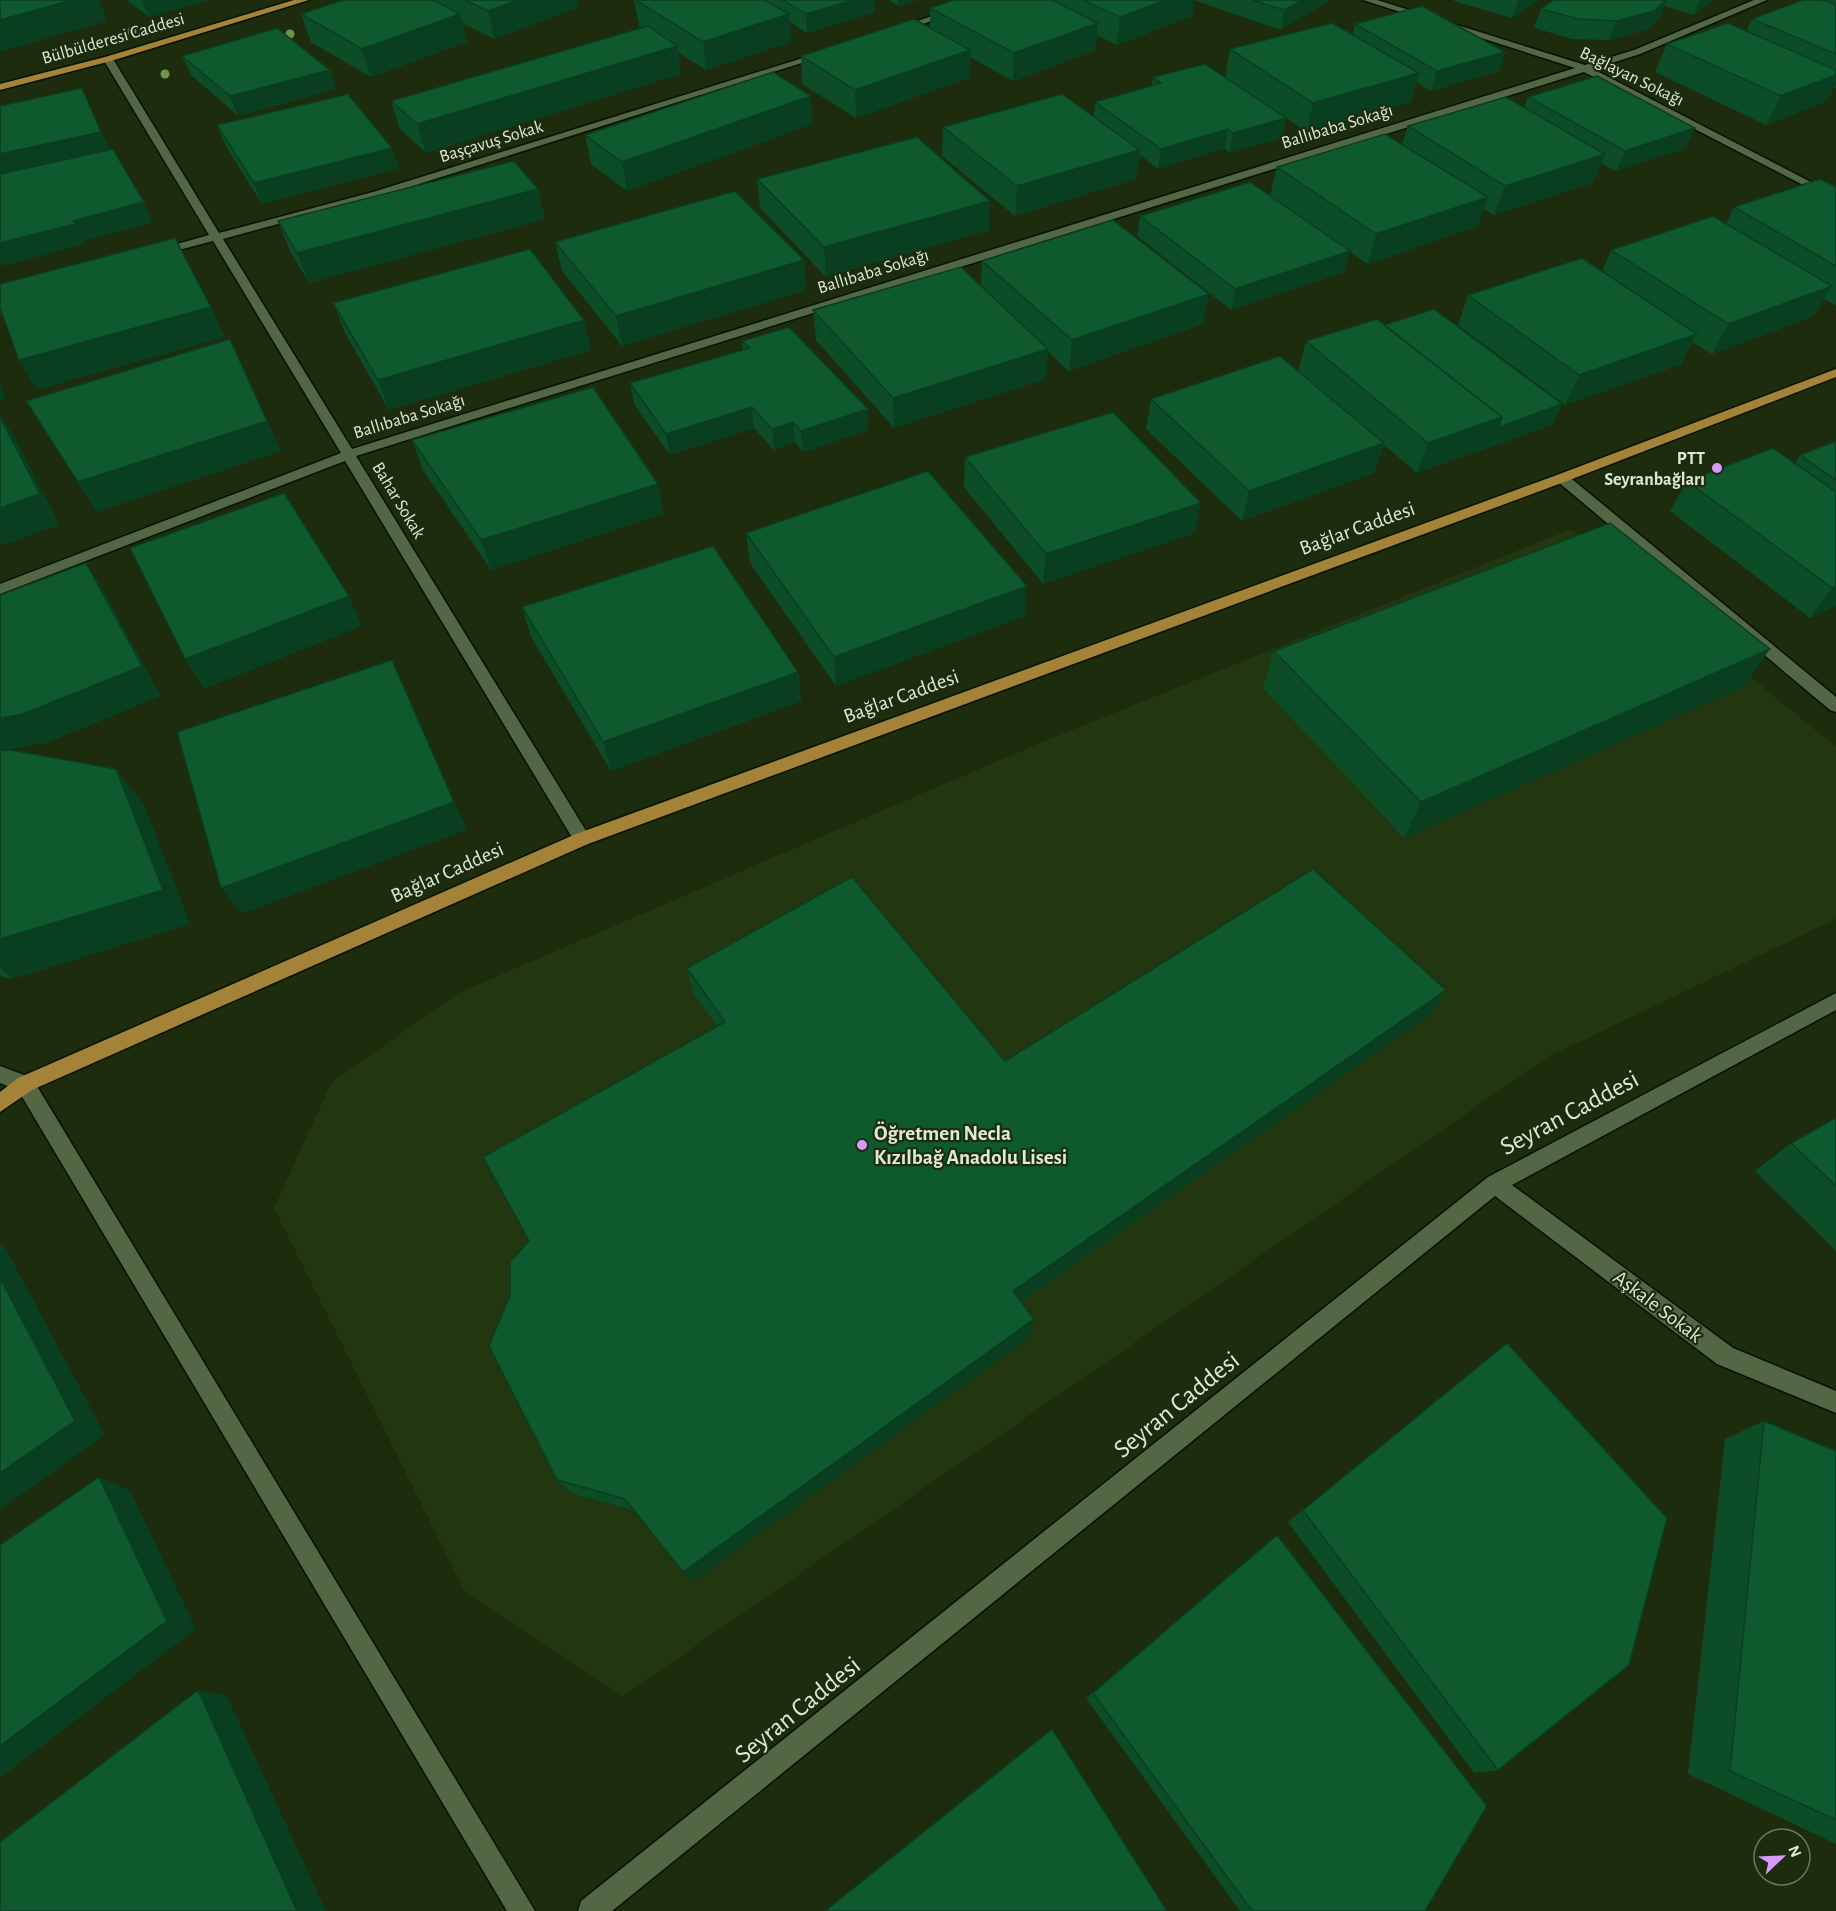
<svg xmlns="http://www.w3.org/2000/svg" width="1836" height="1911" viewBox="0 0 1836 1911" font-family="'Alegreya Sans',sans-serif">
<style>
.built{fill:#22360f}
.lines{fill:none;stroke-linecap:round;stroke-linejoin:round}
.minor-casing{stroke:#061400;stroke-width:3}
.major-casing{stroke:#061400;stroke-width:3}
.minor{fill:#546745;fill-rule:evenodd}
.major{fill:#a48237;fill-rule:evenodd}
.tree{fill:#6e964a}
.wall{fill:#0c4d27}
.shaded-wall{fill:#0a3e20}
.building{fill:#0e592d;stroke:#0a3e20;stroke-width:1.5}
.poi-dot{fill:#d69bfa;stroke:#1c2c0d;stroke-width:2}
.labels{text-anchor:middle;stroke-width:4.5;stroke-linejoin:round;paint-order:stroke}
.far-street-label{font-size:18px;fill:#dee9d6;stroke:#1c2c0d}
.far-poi-label{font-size:18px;font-weight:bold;fill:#dee9d6;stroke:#1c2c0d;text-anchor:end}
.street-label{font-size:21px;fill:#dee9d6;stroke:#1c2c0d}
.poi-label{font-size:21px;font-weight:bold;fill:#dee9d6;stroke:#1c2c0d;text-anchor:start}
.near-street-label{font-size:26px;fill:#dee9d6;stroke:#1c2c0d}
</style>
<rect width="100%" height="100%" fill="#1c2c0d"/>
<path class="built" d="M1571,529l265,218v172l-288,138 -925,639 -158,-104 -191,-384 57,-125 127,-90 577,-248z"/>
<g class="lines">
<g class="minor-casing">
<path id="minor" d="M977,0h14l-91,32 -8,-2z
M1363,0h14l208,65 49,-15 120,-50h13l-127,54 -47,15 243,126v7l-252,-130 -1228,384 232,378 2,5 -2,5 -6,2 -6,-2 -231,-383 -345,133v-10l341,-131 -128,-212 -57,15 -6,-3 2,-2 57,-16 -106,-176 2,-2 8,2 106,174 154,-41 449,-140 8,2 -449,142 -158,43 129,210 1223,-381z
M1562,474l5,1 269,222v15l-6,-2 -273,-229 -2,-3 2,-3z
M1836,993v17l-324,175 221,163 103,43v22l-119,-49 -222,-168 -883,715h-34l3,-10 907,-724z
M0,1066l32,12 503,833h-28l-489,-821 -18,-7z"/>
</g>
<g class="major-casing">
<path id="major" d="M294,0h15l-198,61 -111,29v-6l105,-27z
M1836,369v8l-269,104 -979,363 -556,246 -32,22v-20l18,-14 558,-244 981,-359z"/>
</g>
<use href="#minor" class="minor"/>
<use href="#major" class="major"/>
</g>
<g class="tree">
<circle cx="132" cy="31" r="4.5"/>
<circle cx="290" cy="34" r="4.5"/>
<circle cx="165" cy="74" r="4.5"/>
</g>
<path class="wall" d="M126,0h82l-59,17z
M343,0h234l2,7 -85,32 -32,-16 5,19 -96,35 -60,-35 -10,-28z
M634,0h241v12l-68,21 -17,-11 1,20 -85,28 -28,-18 3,22 -255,79 -26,-24 -9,-28 250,-73 -2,-2z
M889,0h29l-20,6z
M954,0h376l-49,30 -87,-30 -2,16 -75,29 -20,-10 -2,16 -82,30 -43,-24 -1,21 -113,40 -54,-34 -1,-28 129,-28v-20z
M1454,0h85l-27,18 -58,-17z
M1554,0h160l-20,15 -30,-9 -5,13 -13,11 -37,10 -37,-1 -38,-11 7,-19z
M1803,0h33v88h-2l-7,13 -61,24 -111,-53 12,-28 79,-13 6,-12z
M1355,24l150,28 -6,19 -68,20 -15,-9 -5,20 -104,30 -21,-14 -4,20 -53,15 -4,-5 -67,21 -18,-14 -4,24 -121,37 -73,-60 1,-29 151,-10 1,-15 57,-16 1,-9h72l5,-28 123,-14z
M182,56l148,14 6,19 -98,27 -47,-41z
M1528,97l167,31 -9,20 -70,23 -15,-8 -8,20 -99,32 -10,-6 -6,17 -110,38 -55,-38 31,46 -113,38 -94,-74 3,-20 130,-20 7,-29 125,-23 6,-18 116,-18z
M813,124l-186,67 -36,-27 -6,-29z
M217,125l175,23 7,20 -137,36 -37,-59z
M757,179l232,51 -163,47 -66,-69z
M1836,187v119l-12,-7 -10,17 -102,38 -20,-12 -11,22 -116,41 -107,-80 10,-30 134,-23 9,-22 115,-26 8,-17z
M538,189l7,30 -236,64 -19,-32 -12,-30z
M555,242l249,18 2,30 -184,56 -60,-75z
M982,261l221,63 -134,47 -21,-19 -2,27 -152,49 -78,-88 -3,-30 168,-25z
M333,303l251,17 7,30 -202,60 -44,-77z
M1384,325l178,79 -10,21 -135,48 -33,-28 -10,28 -132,48 -96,-92 5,-30 147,-28 8,-30z
M742,341l126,89 -65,22 -8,-10 -21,8 -20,-22 -84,27 -36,-51 -4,-21 113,-33z
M26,401l255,50 -184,61z
M412,440l246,44 6,30 -173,56 -68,-100z
M1836,441v165l-26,12 -140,-107 17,-30 108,-18 5,-8z
M965,457l230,76 -152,51 -79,-97z
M746,533l279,83 -189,70 -86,-123z
M522,607l276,65 3,29 -190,70 -80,-134z
M1274,651l469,36 -339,151 -141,-150z
M0,751l116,18 28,36 46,119 -178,55 -12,-3z
M687,968l318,93 441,-71 -16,25 -409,287 9,35 -338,245 -57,-71 -64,-18 -14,-13 160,-454 -24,-33z
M1836,1118v133l-81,-80 36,-28z
M1507,1343l-9,427 -24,3 -186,-251z
M1764,1421l72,30v393l-148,-70 37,-335z
M1264,1546l161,365h-185l-154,-213z"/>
<path class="shaded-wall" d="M72,0h27l9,21 -108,31v-32z
M142,0h66l-59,17z
M518,0h59l2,7 -85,32 -6,-28z
M853,0h22v12l-68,21 -1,-19z
M898,0h20l-20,6z
M1165,0h29l-2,16 -75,29 3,-28z
M1302,0h28l-49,30 3,-20z
M1518,0h21l-27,18z
M1667,0l-8,19 -13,11 -37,10 7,-19z
M1700,0h14l-20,15z
M460,14l7,28 -96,35 -9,-28z
M789,14l2,28 -85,28 -3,-28z
M1098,23l-3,28 -82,30 1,-28z
M677,46l4,28 -255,79 -9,-29z
M970,50l-1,28 -113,40 -1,-28z
M1505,52l-6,19 -68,20 6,-20z
M330,70l6,19 -98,27 -8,-20z
M1419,73l-8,29 -104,30 6,-29z
M1836,75v10l-9,16 -61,24 15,-29z
M82,88l29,64 -111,25v-23z
M811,96l2,28 -186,67 -5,-29z
M1286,118l-4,20 -53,15 4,-20z
M1695,128l-9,20 -70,23 9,-20z
M1228,129l-3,19 -67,21 3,-20z
M392,148l7,20 -137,36 -8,-21z
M1140,150l-4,29 -121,37 2,-30z
M1605,154l-12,29 -99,32 11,-29z
M538,189l7,30 -236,64 -12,-30z
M1488,197l-10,29 -110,38 8,-30z
M990,201l-1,29 -163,47 -2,-30z
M144,202l9,21 -69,18 2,3 -83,22 -3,-6v-17l73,-22z
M1350,251l-6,21 -113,38 4,-21z
M804,260l2,30 -184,56 -6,-30z
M1832,286l-18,30 -102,38 16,-30z
M1209,294l-6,30 -134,47 3,-31z
M211,307l14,30 -188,53 -18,-30z
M584,320l7,30 -202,60 -11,-30z
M1697,334l-16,30 -116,41 14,-30z
M230,339l51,112 -184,61 -19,-30z
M1048,349l-2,30 -152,49 -1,-30z
M0,382l5,17 -5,1z
M1562,404l-10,21 -135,48 11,-30 74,-26z
M752,407l2,21 -84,27 -4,-21z
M868,409v21l-65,22 -2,-21z
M0,415l14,21 46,89 -60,21z
M793,422l2,20 -21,8 -2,-21z
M1384,443l-10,30 -132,48 7,-30z
M658,484l6,30 -173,56 -10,-30z
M1201,503l-6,30 -152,51 3,-30z
M86,563l19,30 56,103 -114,47 -47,8v-33z
M1027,586l-2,30 -189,70 -2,-29z
M1836,586v20l-26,12 22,-30z
M349,596l13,30 -158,63 -19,-30z
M1770,649l-27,38 -339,151 17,-36z
M392,660l75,170 -226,84 -20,-26z
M798,672l3,29 -190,70 -8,-29z
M116,769l28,36 46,119 -178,55 -12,-12v-28z
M1446,990l-16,25 -420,294 3,-18z
M0,1244l5,3 100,188 -105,75z
M1034,1319l-4,18 -338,245 -9,-10z
M99,1477l31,13 66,139 -196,149v-32z
M198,1690l29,6 99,215h-29z"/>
<path class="building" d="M0,0h72l-72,20z
M343,0h90l27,14 -98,35 -61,-35z
M465,0h53l-30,11z
M636,0h128l25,14 -86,28z
M783,0h70l-47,14z
M954,0h98l46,23 -84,30 -84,-45z
M1083,0h82l-45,17z
M1252,0h50l-18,10z
M1554,0h112l-12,11 -38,10 -37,-2 -38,-10z
M1803,0h21l12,5v49l-84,-35z
M1422,6l83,46 -68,19 -82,-47z
M914,19l56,31 -115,40 -54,-34z
M1332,23l87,50 -106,30 -83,-54z
M1728,23l108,47v5l-55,21 -114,-52z
M648,26l29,20 -260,78 -26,-23z
M277,28l53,42 -100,26 -48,-40z
M1205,64l81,54 -53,15 -5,-4 -67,20 -66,-47 66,-19 -8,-6z
M773,72l38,24 -189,66 -37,-27z
M1597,76l98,52 -70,23 -97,-54z
M82,88l19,44 -101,22v-48z
M348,94l44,54 -138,35 -37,-58z
M1062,94l78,56 -123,36 -74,-59z
M1506,97l99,57 -100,32 -97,-60z
M1385,134l103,63 -112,37 -99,-67z
M917,137l73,64 -166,46 -67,-68z
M113,149l31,53 -71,19 2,3 -75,19v-69z
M514,161l24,28 -241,64 -19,-32z
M1820,179l16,8v79l-102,-59z
M1250,182l100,69 -115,38 -95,-73z
M735,191l69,69 -188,56 -61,-74z
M1713,216l119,70 -104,38 -117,-74z
M1113,220l96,74 -137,46 -90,-79z
M175,238l36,69 -192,53 -19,-52v-24z
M530,249l54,71 -206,60 -45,-77z
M1582,258l115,76 -118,41 -111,-80z
M961,267l87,82 -155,49 -80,-88z
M1434,309l128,95 -63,23 3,-10 -118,-92z
M1377,319l125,98 -74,26 -122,-102z
M789,327l79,82 -67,22 -8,-9 -21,7 -20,-22 -86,27 -36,-51 120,-35 -8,-7z
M230,339l37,82 -189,61 -52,-81z
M1280,356l104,87 -135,48 -98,-92z
M593,387l65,97 -177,56 -69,-100z
M1113,412l88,91 -155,51 -81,-97z
M0,417l40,77 -40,14z
M1836,441v39l-36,-25z
M1773,448l63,44v94l-4,2 -145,-107z
M928,471l99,115 -193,71 -88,-124z
M284,493l65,103 -164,63 -55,-111z
M1610,523l160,126 -349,153 -147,-151z
M713,546l85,126 -195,70 -81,-135z
M86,563l56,103 -119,48 -23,4v-123z
M392,660l62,142 -233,86 -44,-156z
M11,750l105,19 47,121 -163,49v-188z
M1313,869l133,121 -433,301 21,28 -351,253 -58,-73 -68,-19 -68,-134 21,-51v-33l19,-21 -46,-84 242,-135 -38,-54 165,-91 153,184z
M1836,1118v68l-45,-43z
M0,1278l75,143 -75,52z
M1507,1343l160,175 -38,147 -131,105 -195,-260z
M1764,1421l72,30v369l-106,-49z
M99,1477l68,144 -167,125v-201z
M1277,1535l210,271 -62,105h-173l-159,-218z
M198,1690l99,221h-297v-69z
M1052,1729l115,182h-342z"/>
<g class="poi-dot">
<circle cx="1717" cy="468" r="6"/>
<circle cx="862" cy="1145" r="6"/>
</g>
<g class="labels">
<g class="far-street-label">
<text transform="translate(113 38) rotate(-16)" y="6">Bülbülderesi Caddesi</text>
<text transform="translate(1632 76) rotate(26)" y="6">Bağlayan Sokağı</text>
<text transform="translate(1337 126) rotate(-17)" y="6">Ballıbaba Sokağı</text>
<text transform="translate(491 141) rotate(-17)" y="6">Başçavuş Sokak</text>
<text transform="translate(873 271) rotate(-17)" y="6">Ballıbaba Sokağı</text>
<text transform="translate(409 416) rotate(-17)" y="6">Ballıbaba Sokağı</text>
<text transform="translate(399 500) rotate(59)" y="6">Bahar Sokak</text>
</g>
<g class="far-poi-label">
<text x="1705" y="464">PTT<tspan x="1705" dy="21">Seyranbağları</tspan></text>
</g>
<g class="street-label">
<text transform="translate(1357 528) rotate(-20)" y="7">Bağlar Caddesi</text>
<text transform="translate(901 696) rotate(-20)" y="7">Bağlar Caddesi</text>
<text transform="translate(447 872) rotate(-24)" y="7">Bağlar Caddesi</text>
<text transform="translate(1658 1306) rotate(37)" y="7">Aşkale Sokak</text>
</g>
<g class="poi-label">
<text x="874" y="1140">Öğretmen Necla<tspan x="874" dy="24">Kızılbağ Anadolu Lisesi</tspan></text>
</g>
<g class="near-street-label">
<text transform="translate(1569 1112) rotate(-28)" y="9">Seyran Caddesi</text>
<text transform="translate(1176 1404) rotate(-39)" y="9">Seyran Caddesi</text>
<text transform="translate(797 1709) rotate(-39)" y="9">Seyran Caddesi</text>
</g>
</g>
<g transform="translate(1782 1857) rotate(67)"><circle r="28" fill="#1c2c0d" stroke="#6a785d" stroke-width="1.5"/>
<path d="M0-4.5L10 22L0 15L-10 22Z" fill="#d69bfa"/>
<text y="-9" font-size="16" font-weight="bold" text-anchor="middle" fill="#dee9d6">N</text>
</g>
</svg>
